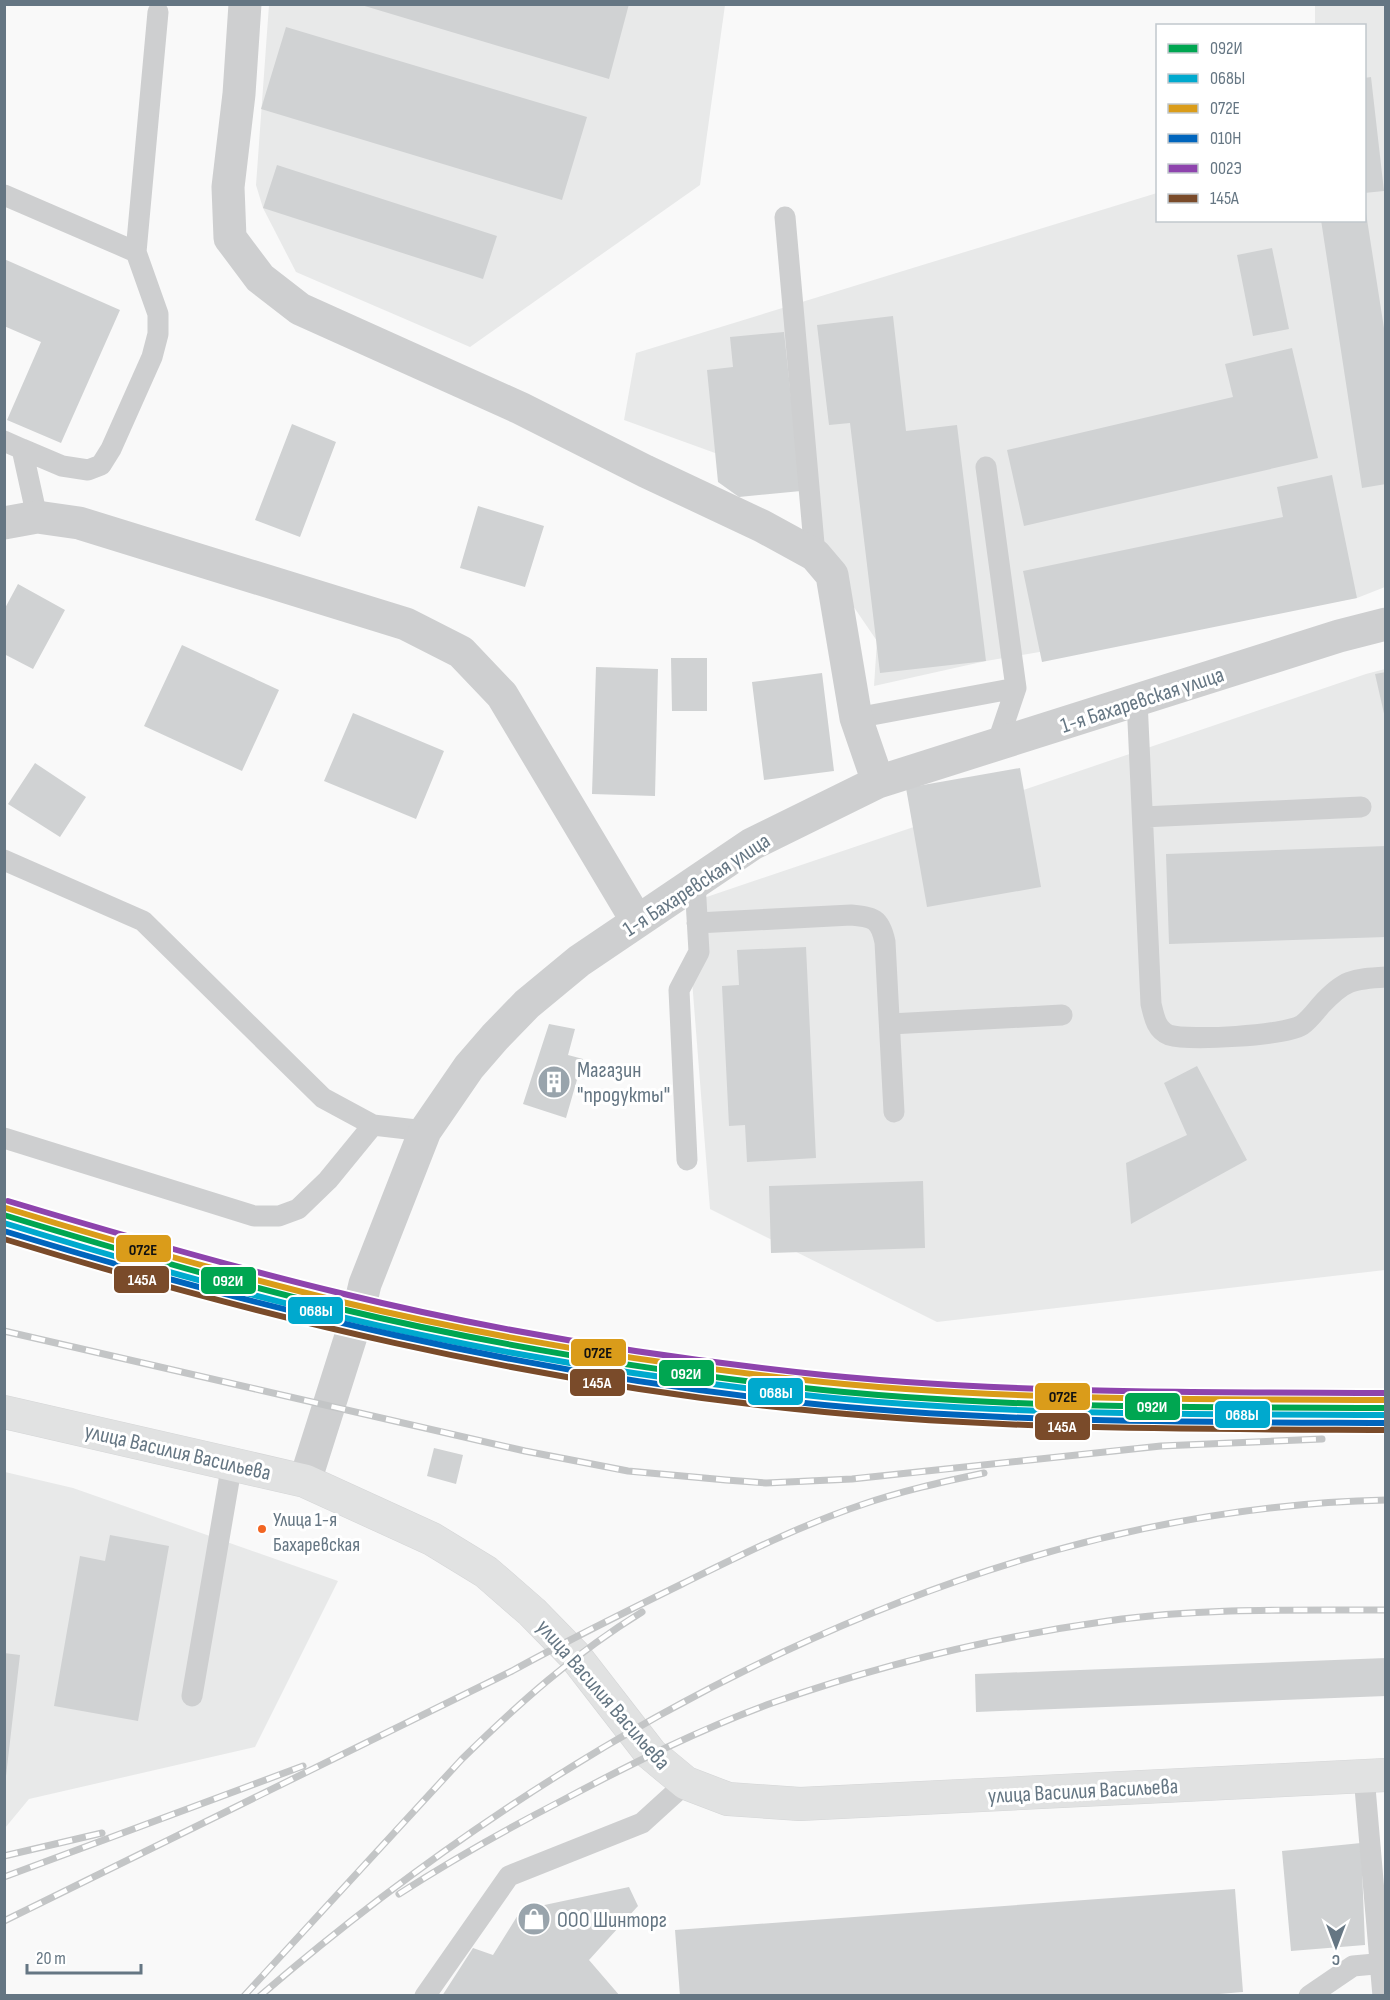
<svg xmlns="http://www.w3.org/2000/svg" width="1390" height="2000" viewBox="0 0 1390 2000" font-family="'Sofia Sans Condensed',sans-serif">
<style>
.built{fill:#e8e9e9}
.building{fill:#d0d2d3}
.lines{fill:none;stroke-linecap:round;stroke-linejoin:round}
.secondary-casing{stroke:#d5d6d7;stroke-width:34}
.lane{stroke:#cecfd0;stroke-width:21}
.street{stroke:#cecfd0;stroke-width:33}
.secondary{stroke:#e1e2e2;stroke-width:33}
.rail-casing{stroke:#c3c5c6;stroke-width:7}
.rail{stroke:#fff;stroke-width:4.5;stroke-dasharray:14;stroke-linecap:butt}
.rail-1-casing{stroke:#fff;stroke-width:10}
.rail-2-casing{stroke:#fff;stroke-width:10}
.rail-3-casing{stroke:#fff;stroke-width:10}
.rail-4-casing{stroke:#fff;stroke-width:10}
.rail-5-casing{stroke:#fff;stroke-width:10}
.rail-6-casing{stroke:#fff;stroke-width:10}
.rail-1{stroke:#00a651;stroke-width:6}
.rail-2{stroke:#00a9ce;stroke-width:6}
.rail-3{stroke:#da9c1a;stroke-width:6}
.rail-4{stroke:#0065bd;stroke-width:6}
.rail-5{stroke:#8e44ad;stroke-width:6}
.rail-6{stroke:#7a4b2a;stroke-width:6}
.bus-dot{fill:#f26522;stroke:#fff;stroke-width:2}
.labels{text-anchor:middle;stroke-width:6;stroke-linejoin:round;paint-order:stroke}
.bus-label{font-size:20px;fill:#657683;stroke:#fff;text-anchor:start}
.street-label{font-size:22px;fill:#657683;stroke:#fff}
.poi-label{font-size:22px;fill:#657683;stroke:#fff;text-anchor:start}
.line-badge{stroke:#fff;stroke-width:2}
.badge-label{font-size:16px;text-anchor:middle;font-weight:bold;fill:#fff}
.pale-badge-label{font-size:16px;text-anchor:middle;font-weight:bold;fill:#111}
</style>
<rect width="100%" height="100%" fill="#f9f9f9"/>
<path class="built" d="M269,5h456l-25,180 -230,162 -174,-75 -33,-64 -7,-23z
M1315,5h70v582l-28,11 -371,63 -112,25 3,-45 -45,-66 -34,-92 -174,-63 12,-67 521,-160 1,27h206v-194l-49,-1z
M1385,669v601l-448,52 -227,-113 -24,-305 680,-230z
M5,1472l68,16 265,93 -83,166 -226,52 -24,29z"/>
<path class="building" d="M358,4h271l-20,75z
M286,27l301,90 -25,83 -301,-91z
M1371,77l13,114 -20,2v-115z
M277,165l220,71 -14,43 -220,-71z
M1366,213l20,128v143l-24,4 -41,-268h43z
M1272,248l17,81 -36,7 -16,-81z
M4,259l116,51 -59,133 -54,-23 34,-78 -37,-16z
M893,316l13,115 51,-6 29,236 -106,12 -30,-250 -21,2 -12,-100z
M784,332l17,159 -62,6 -21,-15 -11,-112 26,-3 -3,-30z
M1292,348l26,110 -294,68 -17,-76 226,-53 -8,-33z
M292,424l44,18 -36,95 -45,-17z
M1332,475l25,123 -315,64 -19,-91 260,-54 -6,-30z
M478,506l66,20 -19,61 -65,-19z
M18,584l47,26 -32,59 -29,-15v-44z
M182,645l97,45 -37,81 -98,-45z
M671,658h36v53h-35z
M596,667l62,2 -3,127 -63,-2z
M1386,672v45l-1,1 -10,-44z
M822,673l12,98 -70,9 -12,-98z
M353,713l91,38 -28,68 -92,-38z
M35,763l51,34 -26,40 -52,-33z
M1020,768l21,119 -114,20 -21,-119z
M1386,846v91l-217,7 -3,-90z
M806,947l10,211 -69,4 -2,-37 -16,1 -7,-140 17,-1 -2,-35z
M549,1024l26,5 -7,26 15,4 -17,59 -43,-14z
M1197,1066l50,94 -116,64 -5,-61 61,-28 -23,-52z
M923,1181l2,67 -154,5 -2,-67z
M434,1448l29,7 -7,29 -29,-8z
M110,1535l59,11 -31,175 -84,-15 26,-150 25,5z
M4,1653l16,2 -14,121h-2z
M1386,1658v38l-410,16 -1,-38z
M1361,1843l4,102 -74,6 -9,-100z
M629,1887l9,19 -49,54 31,36h-178l31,-48 20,7 28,-45z
M1235,1889l8,103 -48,4h-515l-5,-66z"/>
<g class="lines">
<g class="secondary-casing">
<path id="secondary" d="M4,1412l301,69 127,58 54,33 46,40 43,44 76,98 35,29 42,16 72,5 586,-29"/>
</g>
<path class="lane" d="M4,195l132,57
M785,217l30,338
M4,441l18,8 15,68
M22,449l40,17 26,4 13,-5 10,-16 41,-92 6,-23v-20l-22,-62 22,-240
M986,467l30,221 -19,56
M1137,700l14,304c3,12 5,26 18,31 20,6 115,1 133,-10 7,-5 13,-13 19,-20 23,-25 31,-26 65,-28
M856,718l160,-30
M1143,817l218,-10
M4,860l139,61 180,177 50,27
M697,923l154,-8c22,2 29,3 34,27l9,170
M890,1024l172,-9
M4,1138l250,78h25l19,-7 30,-29 45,-55 52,6
M687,1160l-8,-170 20,-38 -4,-70
M192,1696l40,-233
M1364,1776l19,220
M425,1996l84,-120 133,-53 44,-40
M1309,1996l44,-30 33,-3"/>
<path class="street" d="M245,4l-6,90 -11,93 2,51 30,40 40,31 220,99 125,63 117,55 53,29 17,20 24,143 22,64
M4,523l33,-6 42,6 327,101 55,28 41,43 135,226
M305,1481l53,-167 7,-30 60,-153 44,-64 26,-30 32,-33 52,-43 173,-117 126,-62 461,-146 47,-12"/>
<use href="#secondary" class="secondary"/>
<g class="rail-casing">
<path id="rail" d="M4,1331l521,120 103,20 98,9 40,3 86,-4 309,-33 161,-7
M4,1856l98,-23
M4,1877l299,-111
M399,1894c53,-34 108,-65 164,-94 68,-36 137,-71 209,-97 108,-38 222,-66 336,-82 92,-13 185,-11 278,-11
M4,1921l508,-250c56,-31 113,-59 170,-87 59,-29 117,-58 179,-79 40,-14 81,-23 123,-32
M244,1996l218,-237c56,-55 113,-106 180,-147
M260,1996c307,-265 713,-487 1126,-496"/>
</g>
<use href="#rail" class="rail"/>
<g class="rail-1-casing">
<path id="rail-1" d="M4,1215c111,34 221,66 333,93 150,36 304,61 458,79 195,22 394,20 591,21"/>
</g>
<g class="rail-2-casing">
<path id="rail-2" d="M4,1223c110,34 221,66 333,93 150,36 304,61 458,78 196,22 394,20 591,21"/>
</g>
<g class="rail-3-casing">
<path id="rail-3" d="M6,1208c110,34 220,65 332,93 150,36 304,61 457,78 196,22 394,20 591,21"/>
</g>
<g class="rail-4-casing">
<path id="rail-4" d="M4,1231c261,80 519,141 791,171 196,21 394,20 591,21"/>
</g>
<g class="rail-5-casing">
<path id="rail-5" d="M8,1201c110,33 220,65 332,92 150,37 303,62 456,79 196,22 393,20 590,21"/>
</g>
<g class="rail-6-casing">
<path id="rail-6" d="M4,1239c259,79 521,142 791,170 196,21 394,20 591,21"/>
</g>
<use href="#rail-1" class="rail-1"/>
<use href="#rail-2" class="rail-2"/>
<use href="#rail-3" class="rail-3"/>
<use href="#rail-4" class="rail-4"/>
<use href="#rail-5" class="rail-5"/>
<use href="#rail-6" class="rail-6"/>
</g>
<defs>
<g id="building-disc" transform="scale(1.725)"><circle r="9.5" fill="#99a4ac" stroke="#fff"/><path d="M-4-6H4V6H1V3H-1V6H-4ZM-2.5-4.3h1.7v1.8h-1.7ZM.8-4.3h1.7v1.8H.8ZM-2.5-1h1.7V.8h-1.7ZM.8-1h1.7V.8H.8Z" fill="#fff"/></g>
<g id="shop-disc" transform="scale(1.725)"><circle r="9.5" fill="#99a4ac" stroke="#fff"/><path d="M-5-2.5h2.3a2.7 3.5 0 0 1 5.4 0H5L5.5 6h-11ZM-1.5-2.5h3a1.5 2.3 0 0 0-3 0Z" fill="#fff"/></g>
</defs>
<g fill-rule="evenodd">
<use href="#building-disc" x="554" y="1082"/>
<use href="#shop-disc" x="534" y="1919"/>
</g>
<circle class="bus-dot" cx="262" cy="1529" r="5"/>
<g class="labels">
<g class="bus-label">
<text x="273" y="1526">Улица 1-я<tspan x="273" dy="25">Бахаревская</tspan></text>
</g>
<g class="street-label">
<text transform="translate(1142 699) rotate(-18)" y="8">1-я Бахаревская улица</text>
<text transform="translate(696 884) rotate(-33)" y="8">1-я Бахаревская улица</text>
<text transform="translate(178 1451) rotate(13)" y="8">улица Василия Васильева</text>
<text transform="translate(604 1694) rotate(49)" y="8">улица Василия Васильева</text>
<text transform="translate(1083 1790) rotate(-3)" y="8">улица Василия Васильева</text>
</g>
<g class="poi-label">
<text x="577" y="1077">Магазин<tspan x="577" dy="25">"продукты"</tspan></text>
<text x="557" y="1927">ООО Шинторг</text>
</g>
</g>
<g class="line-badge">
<rect x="115" y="1234" width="57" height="29" rx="6" fill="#da9c1a"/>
<rect x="113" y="1265" width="57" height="29" rx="6" fill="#7a4b2a"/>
<rect x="200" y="1266" width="57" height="29" rx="6" fill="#00a651"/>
<rect x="287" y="1296" width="57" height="29" rx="6" fill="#00a9ce"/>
<rect x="570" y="1338" width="57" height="29" rx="6" fill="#da9c1a"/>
<rect x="658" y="1359" width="57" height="28" rx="6" fill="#00a651"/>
<rect x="569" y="1368" width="57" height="29" rx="6" fill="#7a4b2a"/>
<rect x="747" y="1377" width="57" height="29" rx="6" fill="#00a9ce"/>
<rect x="1034" y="1382" width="57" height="29" rx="6" fill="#da9c1a"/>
<rect x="1124" y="1392" width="57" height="29" rx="6" fill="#00a651"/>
<rect x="1214" y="1400" width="57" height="29" rx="6" fill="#00a9ce"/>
<rect x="1034" y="1412" width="57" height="29" rx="6" fill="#7a4b2a"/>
</g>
<g class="badge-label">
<text x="142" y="1285">145А</text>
<text x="228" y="1286">092И</text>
<text x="316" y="1316">068Ы</text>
<text x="686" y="1379">092И</text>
<text x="597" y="1388">145А</text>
<text x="776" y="1398">068Ы</text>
<text x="1152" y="1412">092И</text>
<text x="1242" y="1420">068Ы</text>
<text x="1062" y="1432">145А</text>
</g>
<g class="pale-badge-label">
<text x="143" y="1255">072Е</text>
<text x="598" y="1358">072Е</text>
<text x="1063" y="1402">072Е</text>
</g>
<rect width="1390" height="2000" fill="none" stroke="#657683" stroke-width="12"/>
<rect x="1156" y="24" width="210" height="198" fill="#ffffff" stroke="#c1c8cd" stroke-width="1.5"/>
<rect x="1168" y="44" width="30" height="9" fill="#00a651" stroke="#c1c8cd" stroke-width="1.5"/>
<text x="1210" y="54" font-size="18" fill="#657683">092И</text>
<rect x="1168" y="74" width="30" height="9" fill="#00a9ce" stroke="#c1c8cd" stroke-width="1.5"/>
<text x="1210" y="84" font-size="18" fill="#657683">068Ы</text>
<rect x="1168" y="104" width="30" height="9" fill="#da9c1a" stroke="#c1c8cd" stroke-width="1.5"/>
<text x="1210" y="114" font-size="18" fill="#657683">072Е</text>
<rect x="1168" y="134" width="30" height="9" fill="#0065bd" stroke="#c1c8cd" stroke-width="1.5"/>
<text x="1210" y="144" font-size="18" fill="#657683">010Н</text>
<rect x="1168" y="164" width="30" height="9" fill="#8e44ad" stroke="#c1c8cd" stroke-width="1.5"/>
<text x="1210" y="174" font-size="18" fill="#657683">002Э</text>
<rect x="1168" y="194" width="30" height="9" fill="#7a4b2a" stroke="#c1c8cd" stroke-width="1.5"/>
<text x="1210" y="204" font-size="18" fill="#657683">145А</text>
<g transform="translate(1336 1946) rotate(180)" stroke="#ffffff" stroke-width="4.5" paint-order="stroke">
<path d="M0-4.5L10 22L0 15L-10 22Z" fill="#657683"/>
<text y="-9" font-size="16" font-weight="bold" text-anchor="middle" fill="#657683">С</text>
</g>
<path d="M27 1964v9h114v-9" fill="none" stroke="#657683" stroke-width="3"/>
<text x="36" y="1964" font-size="18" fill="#657683" stroke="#ffffff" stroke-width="4.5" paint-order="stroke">20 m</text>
</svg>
